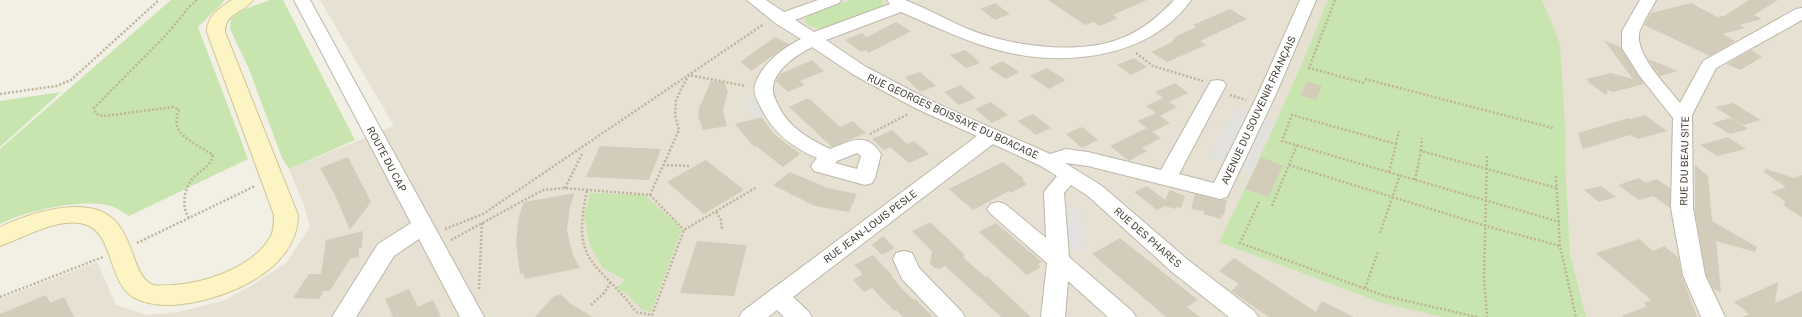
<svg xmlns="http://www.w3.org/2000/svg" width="1802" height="317" viewBox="0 0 1802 317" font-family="'Public Sans',sans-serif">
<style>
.residential{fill:#e6e1d3}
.green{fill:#c8e5af}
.parking{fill:#e3e1dd}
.building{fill:#d3ccbb}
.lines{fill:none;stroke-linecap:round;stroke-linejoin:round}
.street-casing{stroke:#bdb7a8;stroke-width:2}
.secondary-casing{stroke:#d1c596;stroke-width:2}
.path{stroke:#beb49a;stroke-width:2.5;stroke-dasharray:2 2;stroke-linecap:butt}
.street{fill:#fff;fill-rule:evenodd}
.secondary{fill:#fdf4c4;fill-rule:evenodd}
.labels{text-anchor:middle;stroke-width:3.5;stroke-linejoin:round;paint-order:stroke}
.street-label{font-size:10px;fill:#443f35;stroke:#fff}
</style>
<rect width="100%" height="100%" fill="#f2efe5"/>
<path class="residential" d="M320,0h1482v317h-1802v-18l97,-37 19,43 32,10 30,-3 45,-11 28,-15 35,-23 24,-36 -5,-19 -16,-39 105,-43z"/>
<path class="green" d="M171,0h54l-27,27 50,132 -119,57c-6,-3 -12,-9 -19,-10 -27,-8 -85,5 -110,18v-75z
M270,0h13l72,140 -66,29 -7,-11 -33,-89 -19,-40 1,-10 14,-10z
M851,0h31l1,5 -6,5 -54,18h-7l-10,-4 -1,-5 4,-4z
M1328,0h214l18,44 5,80 1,56 4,75 16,62h-143l-61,-14 -163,-61c39,-79 76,-159 109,-242z
M61,92l-61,55v-46z
M590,193l55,2 37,34 -31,83 -9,-2 -13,-14 -12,-9 8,-7 -22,-12 -13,-21 -6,-30z"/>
<path class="parking" d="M746,97h10l5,16 3,3 -12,3 -6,-13z
M1235,108l40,13 -25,52 -43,-15z
M1055,200l29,10 1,39 -4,4 -24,-13z"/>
<path class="building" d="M1048,0h99l-34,15 5,3 -18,8 -6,-4 -9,3z
M1749,0h29l-24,15 8,4 -23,6 6,3 -22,6 12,7 -25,15 -66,-31 7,-12 40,-10 26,14 7,-1z
M995,3l15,11 -15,6 -15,-11z
M1230,9l17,10 -47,22 6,4 -39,17 -16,-10 21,-10h-1l4,-3 -2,-1 23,-11 -3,-2z
M896,22l15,9 -42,22 -3,-3 -5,2 -16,-12 17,-7 5,4z
M775,37l14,7 -38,27 -10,-9 6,-5z
M1604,40l16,7 24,37 -31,8 -5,-2 -2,5 -18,-13h2l-4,-3 25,-6 22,6z
M965,50l7,5 8,8 -14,5 -16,-13z
M1751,50l11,7 -22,13 -13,-6z
M1134,58l13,9 -16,8 -14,-10z
M1648,59l30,12 -18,5z
M812,60l12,11 -24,10 4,4 -16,7 -12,-11 4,-7z
M1002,61l8,5 9,6 -13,7 -17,-11z
M1047,68l9,6 10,6 -17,9 -19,-13z
M920,72l16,14 -16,6 -15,-15z
M711,81l13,1 4,9 -5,19 4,16 -24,4 -5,-14 1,-8z
M1307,81l15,5 -6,14 -16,-5z
M1175,83l13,10 -19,9 -4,-3 12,8 -17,9 10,7 -18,9 -15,-11 19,-8 -10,-7 17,-8 -8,-6z
M961,85l15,13 -17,7 -15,-13z
M806,99h4l30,28 13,-6 13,12 -34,14 -43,-40z
M991,102l17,13 -16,8 -17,-14z
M1733,103l28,17 -18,5 -28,-18z
M1033,114l18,14 -15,7 -18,-14z
M1645,115l22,16 -29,8 -8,-4 -47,14 -5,-16 51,-15 2,1z
M762,117l11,16 27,21 -17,13 -27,-21 -2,1 -19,-23z
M1731,118l17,11 -18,5 -18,-11z
M1082,127l16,13 -16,8 -16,-14z
M1147,128l14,10 -19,10 5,3 -18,10 -19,-15z
M892,130l15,14 7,-3 15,13 -20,9 -19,-16 -6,3 -12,-11z
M1728,137l18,12 -29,7 -17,-11z
M600,146l61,3 -12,31 -63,-3z
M348,157l23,45 -21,28 -15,-35 -15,-27z
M1261,157l22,9 -15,31 -23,-8z
M706,160l38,30 -40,24 -37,-32z
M1003,162l21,17 -2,1 5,4 -16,9 -2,-2 -36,19 -24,-21z
M1695,165l13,11 4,45 45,26 -2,5 -39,-11 5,51 -8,-3 -7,-14 -11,-62z
M1766,169l28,9 8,-3v42l-18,-11 1,-5 -14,-9 15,-5 -22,-15z
M790,172l38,16 29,6 -8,18 -34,-6 -42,-21z
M1639,178l7,5 11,-4 13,9v20l-17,-12 -14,4 -21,-15z
M1147,186l18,14 5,-10 15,6 -4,12 -5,-1 -1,2 -10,-3 -8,4 -23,-18z
M1601,186l15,11 -17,5 -15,-12z
M575,193l-5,14 -3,24 6,24 7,13 -55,11 -2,-6 -3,1 -4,-32 3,-26 5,-14z
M1195,194l25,6h7l-3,15h-2l-1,4 -17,-5v-3l-13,-2z
M930,222l35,33 -2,2 22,20 2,-1 44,41h-30l-56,-51 -5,3 -5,-1 -5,-4 2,-13 -20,-20z
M996,223l46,39 -4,2 3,3 -14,8 -48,-43z
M363,231l-1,17h-3v9l-9,2 -20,32h-6l-5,8 -26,-1 16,-24h12l5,-34z
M883,236l12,12 -13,7 -10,-10z
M1120,238l78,62 -11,7 13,10h-34l-74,-63z
M1639,239l14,12 11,-5 14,11 4,19 15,41h-75v-1l25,-10 -3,-3 7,-3 -55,-47z
M697,241l50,4 -13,51 -54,-3z
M873,255l20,21 -1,1 13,15 9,8 1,-1 18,18h-30l-7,-7 -2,1 -22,-23 -8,4 -11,-12 10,-6 -9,-9z
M1234,258l82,54 6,-11 32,16h-85l-38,-26 8,-7 -20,-13z
M1778,282l-3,21 27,-12v26h-60l7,-3 -15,-12z
M409,289l9,18 15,-7 8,17h-48l-8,-18z
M560,294l11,10 22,13h-58l18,-20z
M46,295l4,8 14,-6 10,20h-74v-3z"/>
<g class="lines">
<g class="street-casing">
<path id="street" d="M294,0h16l174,317h-24l-41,-78 -25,17 -38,61h-24l46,-73 33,-21z
M747,0h19l18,12 34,-12h23l-2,3 -44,17 19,12 76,-28 -3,-4c5,0 13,0 18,0 21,8 42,20 63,29 45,18 116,28 161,6 17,-8 32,-21 45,-35h17c-42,60 -131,68 -197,49 -32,-9 -62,-24 -93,-37l-75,28 40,27 65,34 119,53 16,-5 22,3 73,18 50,-89 6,-1 6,1 3,4 -47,89 35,9 44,-89 42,-94h16l-40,94 -49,103 -7,2 -132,-33 -23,-3 37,23 86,74 66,51 4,6h-29l-57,-45 -84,-76 -17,-11 -7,8 5,64 63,54 4,6h-28l-40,-36 -3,36h-24l6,-54 -56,-49 -4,-5 4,-5 7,-2 7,2 41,34 -2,-46 13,-16 -16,-10 -48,-22 -200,153 15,14 4,6h-28l-7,-7 -9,7h-29l4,-6 234,-175 -60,-27 -63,-34 -42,-28c-14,7 -37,22 -39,40 -1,6 2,12 5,18 10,22 31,34 52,44 21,-8 36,-18 51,5l-6,24 -3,5 -7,2 -51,-14 -3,-5 6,-8c-26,-11 -45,-27 -57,-52 -3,-6 -7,-14 -5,-21 6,-20 27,-37 46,-46l-26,-16zM857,153l4,3 -4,13 -22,-6 2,-2z
M1640,0h16c-5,10 -12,20 -16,30 -8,22 27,56 40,73l23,-42 93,-52 6,-1v12l-86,48 -24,47 1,93 12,67 20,42h-24l-18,-42 -12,-67 2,-90 -34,-43 -17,-27v-17z
M904,251l8,2 7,15 42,43 4,6h-27l-36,-38 -9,-20 3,-6z"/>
</g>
<g class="secondary-casing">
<path id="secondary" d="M232,0h21c-10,14 -28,12 -28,32l73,183c0,57 -79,88 -127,90 -12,0 -25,-1 -36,-7 -27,-14 -21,-63 -48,-73 -27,-10 -63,13 -87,21v-19c28,-13 86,-33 113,-8 9,8 15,22 19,33 4,11 9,28 21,33 5,1 13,0 18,0 33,-1 83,-18 100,-49 3,-6 3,-14 3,-21l-67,-183c0,-16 12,-24 25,-32z"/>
</g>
<path class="path" d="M1335,0l-26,68 55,15
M1136,53l17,13 50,15
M1365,79l188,49
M0,94l56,-8 15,-6 88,-80
M1230,95l16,5
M870,134l38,-20
M1396,144l3,-13
M1421,151l1,-13
M1487,156l-3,121 3,40
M663,165l27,1
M1289,165l197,61 74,20
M1389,172l7,-28 -104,-29 -10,26 278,81
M1556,176l4,70 16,71
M1415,180l6,-29 136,37
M565,188l17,-34
M587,191c-17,75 12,70 49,121l16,3 32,-85 73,-43
M650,195l29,-65 -4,-15 1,-14 5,-12 8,-14 57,11
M1259,202l-19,41 145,53 92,21
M1272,206l25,-61
M716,212l5,8 1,10
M189,218c-8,-11 -5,-30 4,-40 8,-8 17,-11 20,-23 -8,-5 -33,-18 -35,-27 -3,-7 -1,-12 1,-19l-6,-2 -69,9 -8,-2 -2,-6 74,-75 21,-26 8,-7
M445,229l38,-15 281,-190
M1380,233l20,-58
M451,240l92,-50 22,-2 85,7 34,35
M137,243l118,-57
M1365,288l13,-36
M479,289l3,-67
M0,297l103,-40
M591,305l14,-13 5,-9"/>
<use href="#street" class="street"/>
<use href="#secondary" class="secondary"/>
</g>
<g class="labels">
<g class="street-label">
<text transform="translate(1258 110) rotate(-65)" y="4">AVENUE DU SOUVENIR FRANÇAIS</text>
<text transform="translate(953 116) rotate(25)" y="4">RUE GEORGES BOISSAYE DU BOACAGE</text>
<text transform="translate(387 159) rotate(62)" y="4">ROUTE DU CAP</text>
<text transform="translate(1684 161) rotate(-89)" y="4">RUE DU BEAU SITE</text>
<text transform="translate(870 226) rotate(-37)" y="4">RUE JEAN-LOUIS PESLE</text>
<text transform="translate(1148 237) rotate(41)" y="4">RUE DES PHARES</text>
</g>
</g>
</svg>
